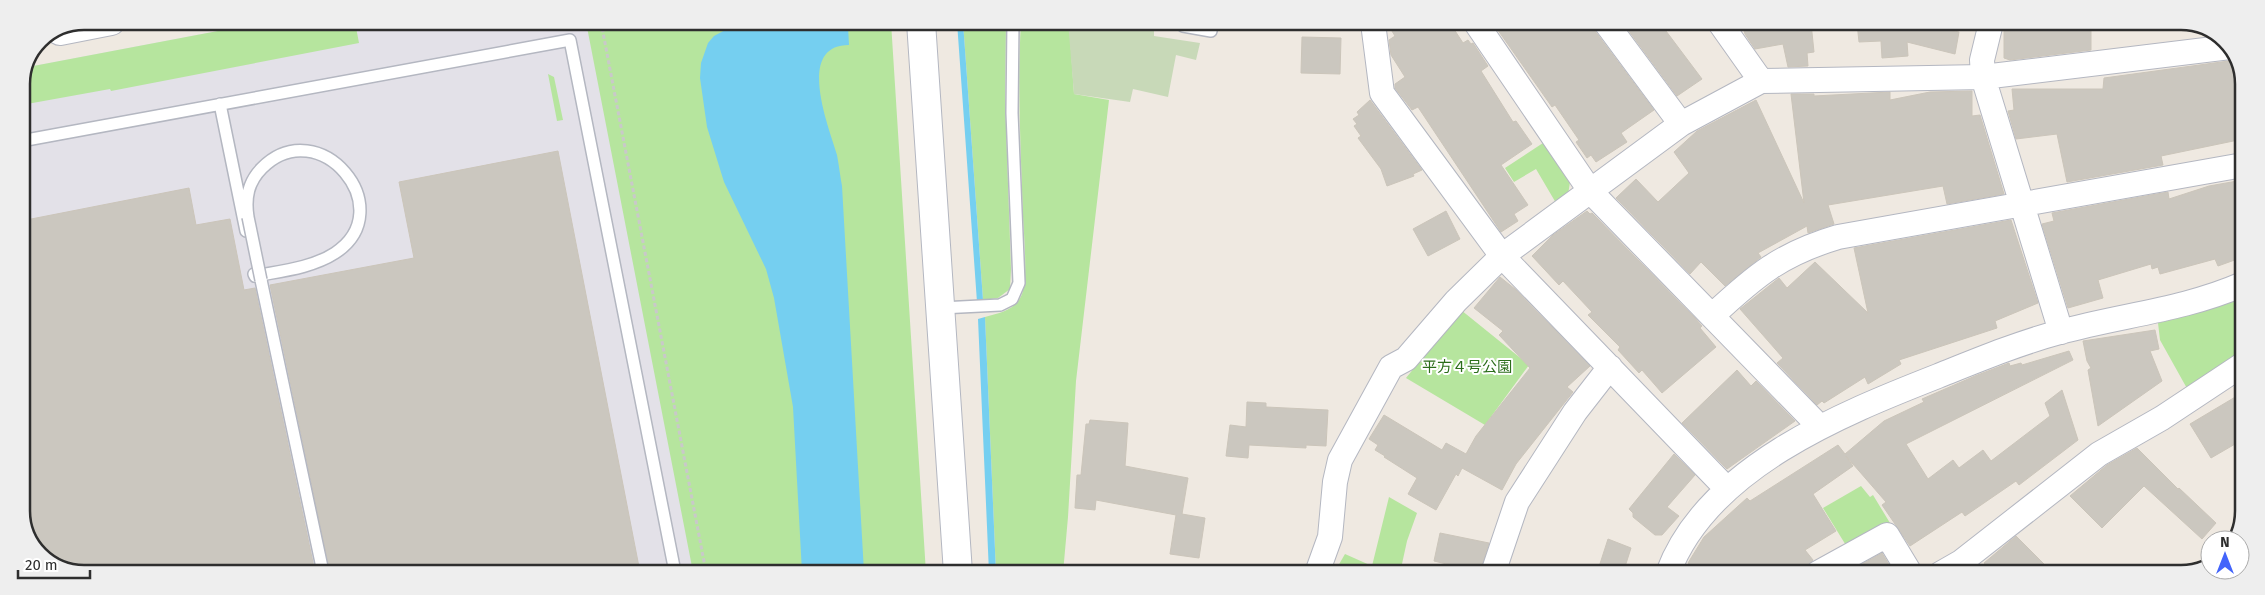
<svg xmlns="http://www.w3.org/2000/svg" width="2265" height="595" viewBox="0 0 2265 595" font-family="'Fira Sans','Noto Sans JP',sans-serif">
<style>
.industrial{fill:#e3e1e8}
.green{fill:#b6e59e}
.cemetery{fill:#c8d9b8}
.water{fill:#75cff0}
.building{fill:#cbc7bf;stroke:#cbc5ba}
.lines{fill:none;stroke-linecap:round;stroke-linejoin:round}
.lane-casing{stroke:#b4b7c1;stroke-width:14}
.street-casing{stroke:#b4b7c1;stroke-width:26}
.secondary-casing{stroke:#b4b7c1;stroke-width:30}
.path{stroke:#c9c9c9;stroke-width:3;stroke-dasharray:4 2.5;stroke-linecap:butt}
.lane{stroke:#fff;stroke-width:11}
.street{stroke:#fff;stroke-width:24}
.secondary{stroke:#fff;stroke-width:28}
.lane-bridge-casing{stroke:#b4b7c1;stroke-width:14;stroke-linecap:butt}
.lane-bridge{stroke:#fff;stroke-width:11}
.labels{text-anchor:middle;stroke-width:4;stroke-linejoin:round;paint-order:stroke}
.park-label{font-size:15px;fill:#2c6e1b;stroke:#fff}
.rim{fill:none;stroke:#2e2e2e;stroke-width:2.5}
</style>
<rect width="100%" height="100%" fill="#efe9e1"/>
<path class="industrial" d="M270,21l323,1 107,550h-632l-31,-20 -16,-36v-433l7,-16z"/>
<path class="green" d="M270,21l85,1 4,21 -248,48 -1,-2 -83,15v4l-6,1v-26l7,-16z
M586,22h305l35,551 -233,-1z
M963,22h43l-1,76 6,171 -1,20 -12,9 -15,2z
M1021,22h48l5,72 35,6 -33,281 -8,136 -5,56h-67l-11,-256c14,-4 31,-7 37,-23 6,-15 2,-59 1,-77 -2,-65 -6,-130 -2,-195z
M548,74l6,3 9,43 -6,1z
M1543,143l27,39 -2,13 -12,8 -20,-34 -22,13 -9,-14z
M2243,296l-1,60 -53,36 -29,-52 -2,-17z
M1461,310l68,55 -44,60 -79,-47z
M1861,486l9,11 3,-2 17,28 -43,24 -24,-39z
M1389,497l28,16 -10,28 -7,32h-66l11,-19 27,12z"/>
<path class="cemetery" d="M1068,22h86v14l46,7 -4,17 -20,-5 -8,42 -35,-8 -3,13 -56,-8z"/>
<path class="water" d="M755,22h65l8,3 20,1 1,19c-54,0 -20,82 -12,110 2,10 3,21 5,31l22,386h-62l-9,-165 -19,-109 -8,-29 -42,-87 -17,-55 -7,-49 1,-15 7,-20 6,-7 15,-8z
M957,22h6l20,278 -6,2z
M985,317l11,256h-7l-11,-254z"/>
<path class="building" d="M1387,23h63l13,20 5,-3 3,4 2,-1 15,23 -7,5 32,51 3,-1 16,23 -31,21 27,40 -14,9 4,7 -17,11 -83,-125 -6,3 -17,-22v-4l10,-7 -14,-22 -2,-15 6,-4z
M1499,23h94l2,8 59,79 -33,23 6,9 -31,20 -5,-7 -4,3 -11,-16 3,-2 -24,-35 -3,2 -57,-81z
M1623,23h37l42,56 -25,17z
M1742,23h69l3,29 -7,1 1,13 -20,1 -5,-23 -28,5 -10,-15z
M1857,23h70v2l32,7 -4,22 -48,-12 1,14 -26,2 -1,-17 -22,1z
M2027,24l64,1v25l-81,10 -6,-2v-28h23z
M1302,37l39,1 -1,36 -39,-1z
M2236,60l8,32 -1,47 -82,17 2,9 -96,17 -10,-48 -41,5 -8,-28 6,-1 -2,-21h91l1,-11z
M1972,91v25l8,-1 24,79 -57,10 -4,-18 -115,19 6,19 -26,9 -1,-7 -49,27 3,4 -36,29 -24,-24 -11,12 -74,-76 20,-19 22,23 31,-29 -15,-21 23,-21 59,-31 48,103 -13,-109h23v2l76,-4v8l40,-8z
M1370,100l52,70 -9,4 1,2 -27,10 -6,-17 -23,-31 3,-2 -7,-10 3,-2 -4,-5 6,-4 -2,-3z
M558,151l82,421h-310l-60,-287 144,-27 -15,-76z
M2243,180v77l-25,9 -3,-7 -55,15 -2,-7 -6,2 -1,-5 -53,16 5,18 -35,10 -26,-84 12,-3 -2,-8 116,-21 1,7 40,-13z
M189,188l7,37 34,-6 14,71 11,-2 60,284h-247l-31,-20 -16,-36v-295z
M1446,211l14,28 -32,17 -15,-27z
M1587,211l3,3 2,-1 103,105 7,8 -2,2 16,19 -54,46 -20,-23 -3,3 -21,-23 2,-3 -32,-32 4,-3 -29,-31 -4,4 -27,-29 21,-21z
M2011,220l27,83 -43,18 2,7 -98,32 2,4 -33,20 -3,-7 -41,26 -2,-2 -5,4 -40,-42 6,-5 -43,-49 39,-31 8,10 28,-26 53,51 -14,-65z
M1500,277l15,12 75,77 -23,21 6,5 -57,72 -14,26 -40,-22 -4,8 -2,-2 -20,36 -28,-16 9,-16 -33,-21 1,-1 -10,-6 3,-5 -9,-6 15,-24 58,35 4,-7 20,11 10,-18 54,-68 -31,-33 4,-4 -29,-23z
M2155,330l4,19 -9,2 12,30 -64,45 -10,-56 3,-2 -4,-7 -4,-20z
M2069,351l4,9 -167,84 22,35 25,-19 6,8 24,-18 8,11 59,-45 -5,-13 17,-13 16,50 -59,45 -3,-4 -51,35 -3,-4 -52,34 -28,-41 4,-3 -40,-46 7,10 -40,28 23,37 -31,19 8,10 -6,6 -3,7h-103l-13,-10 16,-26 43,-39 3,3 88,-56 7,9 39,-33 40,-19 -2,-3 53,-23 34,-13 1,3 11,-3 1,2z
M1737,370l14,16 5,-5 39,40 -68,48 -45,-46z
M2242,393v47l-31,18 -21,-34z
M1247,402l19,1v4l62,3 -2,36 -20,-1v3l-57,-3 -1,13 -22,-2 4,-31 16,2z
M1090,420l38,3 -3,43 63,12 -6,36 23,4 -6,40 -29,-4 6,-39 -80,-15 -1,10 -20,-2 2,-33h4l5,-51h3z
M2137,448l41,41 1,-1 37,35 -14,16 -58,-53 -42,42 -32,-32 37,-31z
M1674,454l21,21 -28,32 12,9 -17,19h-7l-22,-18v-4l-4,-4z
M1440,533l49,10 -9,29 -46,-11z
M2016,536l38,38h-59l-11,-11z
M1608,539l23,9 -8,25h-26z
M1882,553l12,20h-46l9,-6z"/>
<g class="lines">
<g class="lane-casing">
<path id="lane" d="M1183,26l28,5 1,-9
M220,104l26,127
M21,141l549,-101 105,532
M248,217c-3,-19 0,-35 14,-49 57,-57 140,41 73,85 -23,15 -54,18 -80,23l-1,-2
M261,280l62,292
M941,308l59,-3 12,-6 7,-16 -7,-170 1,-91"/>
</g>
<g class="street-casing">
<path id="street" d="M1373,23l9,70 120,163 225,233
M1476,23l115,169 228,234
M1606,23l75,101
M1720,23l41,58
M1991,23l-9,37 1,17 78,255
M1713,315c43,-40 68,-61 125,-78l405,-72
M1317,573l13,-36 5,-55 5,-22 51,-93 15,-8 50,-58 46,-45 179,-132 80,-43 222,-4 247,-30
M1493,573l24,-71 58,-90 35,-45
M1668,573c39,-105 173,-159 270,-197 40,-16 81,-33 122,-44 61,-17 124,-22 183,-48
M1818,573l69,-38 23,38
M1940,574l21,-12 138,-108 63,-36 80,-53"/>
</g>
<g class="secondary-casing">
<path id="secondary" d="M921,22l37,551
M60,31l51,-10"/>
</g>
<path class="path" d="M601,22l105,550"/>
<use href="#lane" class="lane"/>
<use href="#street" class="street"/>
<use href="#secondary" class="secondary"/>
<g class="lane-bridge-casing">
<path id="lane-bridge" d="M248,217l13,63"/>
</g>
<use href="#lane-bridge" class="lane-bridge"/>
</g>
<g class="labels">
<g class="park-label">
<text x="1467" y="372">平方４号公園</text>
</g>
</g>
<path d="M0 0H2265V595H0ZM84 30H2181A54 54 0 0 1 2235 84V511A54 54 0 0 1 2181 565H84A54 54 0 0 1 30 511V84A54 54 0 0 1 84 30Z" fill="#eee" fill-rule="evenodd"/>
<path class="rim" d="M84 30H2181A54 54 0 0 1 2235 84V511A54 54 0 0 1 2181 565H84A54 54 0 0 1 30 511V84A54 54 0 0 1 84 30Z"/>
<g transform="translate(2225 555)"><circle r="24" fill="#ffffff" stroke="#ababab"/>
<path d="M0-4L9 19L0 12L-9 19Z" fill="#4264fb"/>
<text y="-8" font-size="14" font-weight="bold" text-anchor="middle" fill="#2e2e2e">N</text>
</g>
<path d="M18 570v8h72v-8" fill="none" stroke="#2e2e2e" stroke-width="2.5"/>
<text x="25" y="570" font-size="15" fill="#2e2e2e" stroke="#ffffff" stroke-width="4" paint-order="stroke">20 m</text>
</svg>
